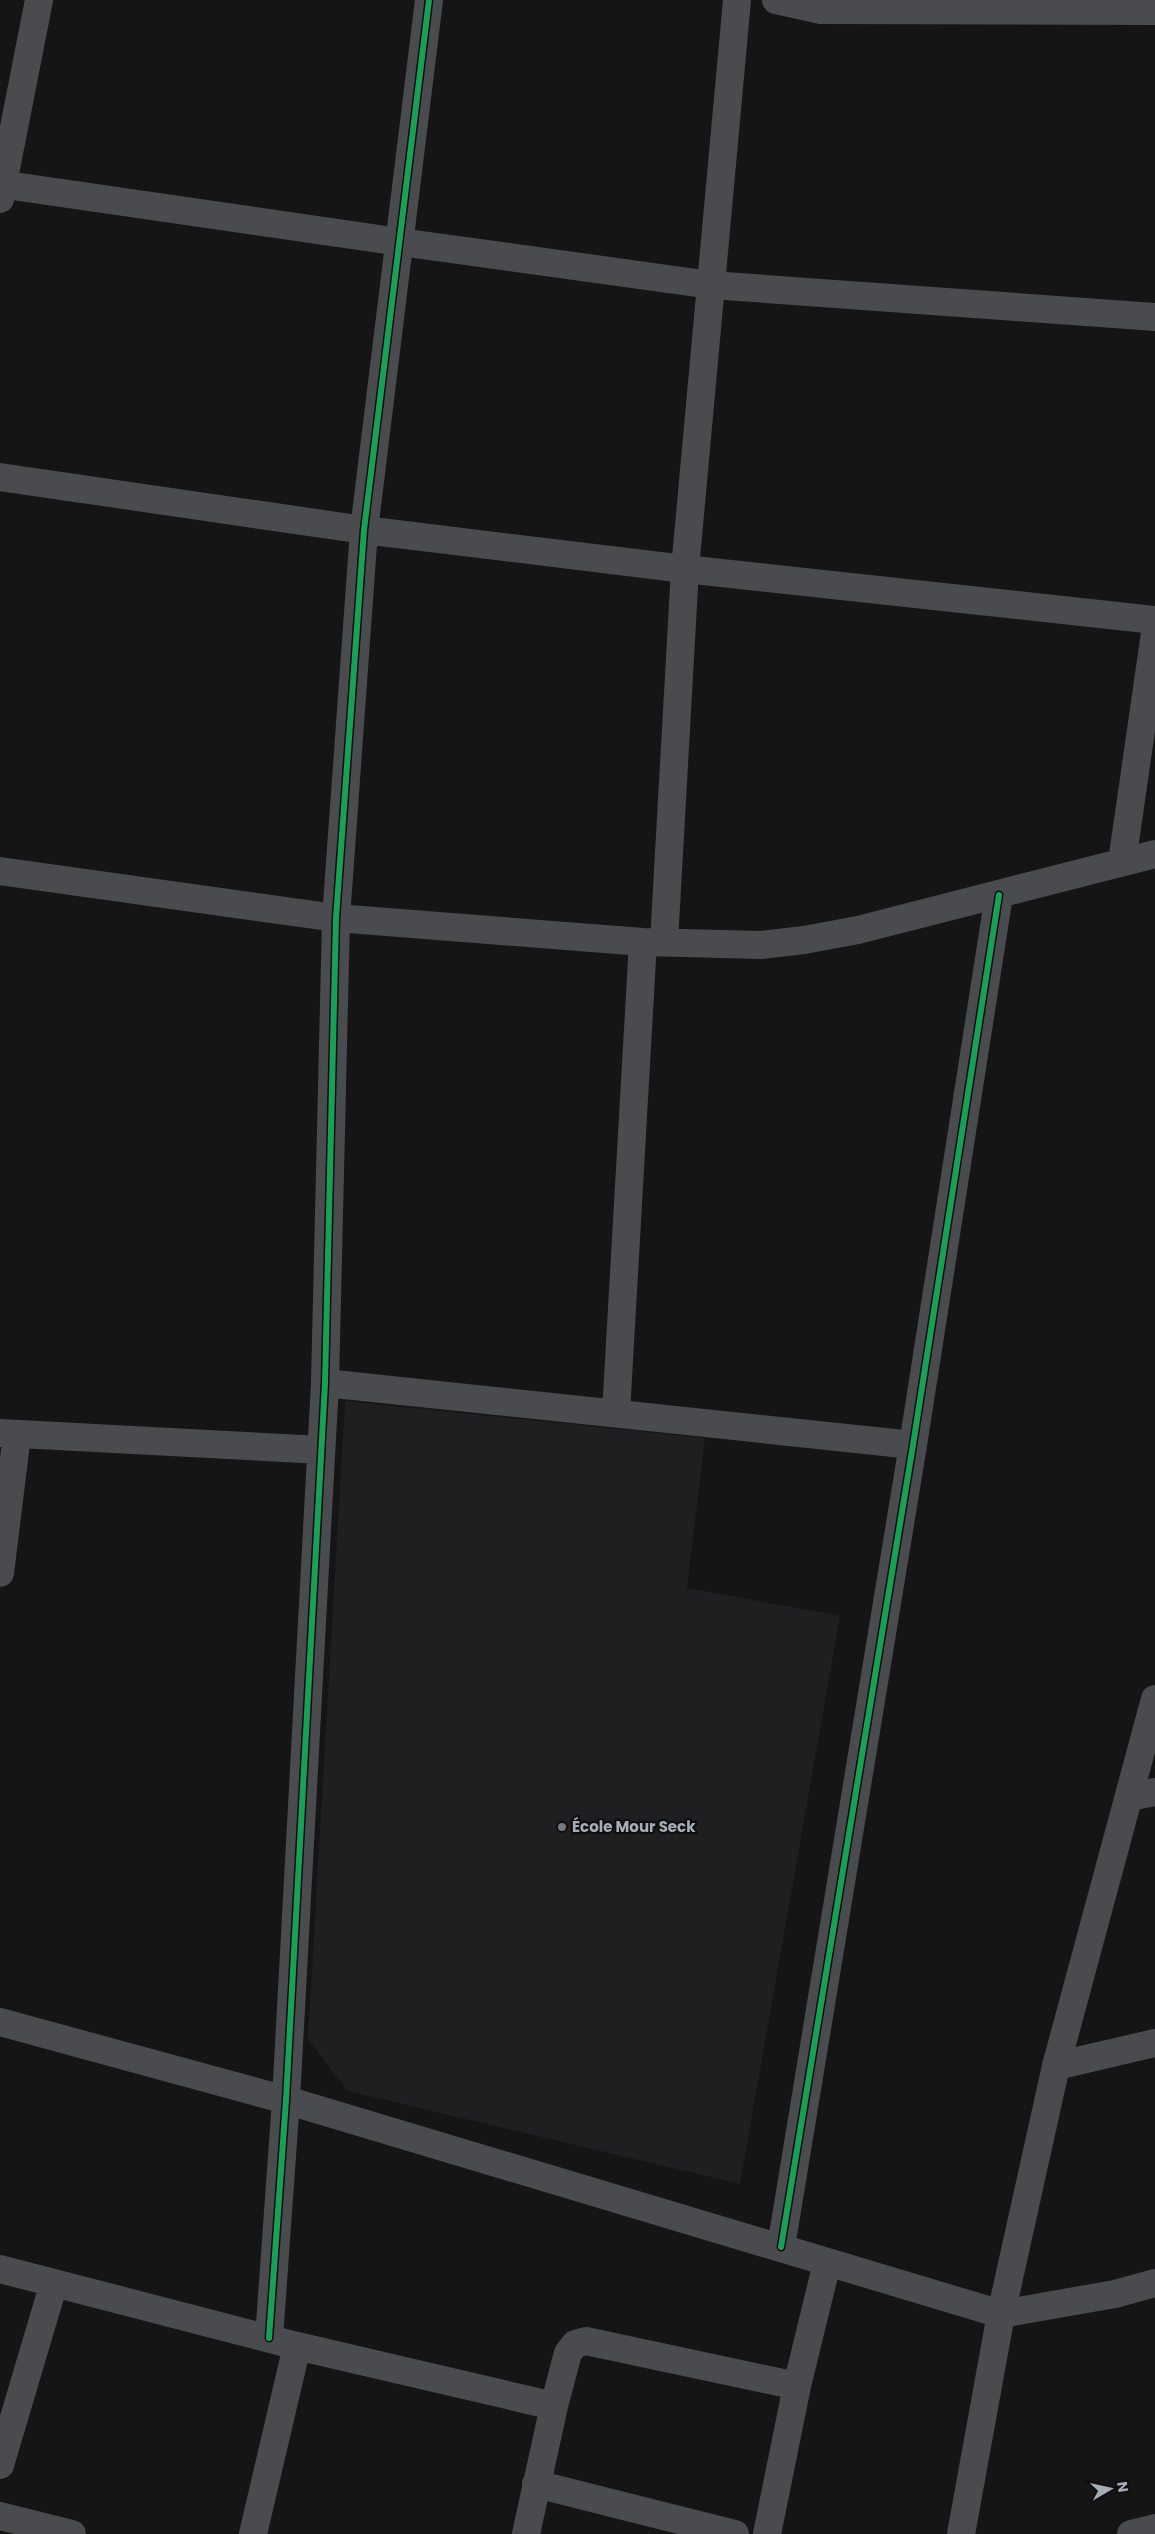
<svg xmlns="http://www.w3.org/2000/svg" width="1155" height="2534" viewBox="0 0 1155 2534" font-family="Poppins,sans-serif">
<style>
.built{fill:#1f1f21}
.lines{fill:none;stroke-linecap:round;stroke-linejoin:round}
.minor{stroke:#494b4e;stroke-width:28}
.tertiary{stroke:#494b4e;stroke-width:28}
.cycleway-casing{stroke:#0f0f11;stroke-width:9}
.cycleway{stroke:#1a9f57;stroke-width:6}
.poi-dot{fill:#73787e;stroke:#0f0f11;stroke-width:2}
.labels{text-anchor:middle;stroke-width:4.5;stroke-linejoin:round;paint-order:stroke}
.poi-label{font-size:15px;font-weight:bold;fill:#a5adb7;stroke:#0f0f11;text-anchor:start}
</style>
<rect width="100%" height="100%" fill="#151515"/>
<path class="built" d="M345,1401l360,37 -18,150 153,28 -100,568 -392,-93 -40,-52z"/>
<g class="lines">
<path class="minor" d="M776,0l45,10 334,1
M0,184l400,58 311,43 444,32
M0,199l39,-199
M0,477l364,53 321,39 470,51
M1122,862l33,-229
M0,871l336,47 307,24 118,3 43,-5 54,-10 297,-76
M664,942l21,-373 52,-569
M325,1383l588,62
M616,1413l27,-471
M0,1433l321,17
M0,1573l17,-138
M1129,1797l26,-5
M0,2022l286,78 715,214 114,-20 40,-11
M1056,2066l99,-23
M781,2247l132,-802 86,-550
M0,2269l297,77 257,60
M269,2338l17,-238 39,-717 11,-465 28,-388 65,-530
M0,2465l54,-182
M536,2484l199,50
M0,2516l72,18
M253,2534l44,-188
M526,2534l28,-128 14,-53 7,-9 11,-3 211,45
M767,2534l30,-148 30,-123
M1131,2534l24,-6"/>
<path class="tertiary" d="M961,2534l40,-220 55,-248 99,-367"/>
<g class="cycleway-casing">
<path id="cycleway" d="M781,2247l132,-802 86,-550
M269,2338l17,-238 39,-717 11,-465 28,-388 65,-530"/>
</g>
<use href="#cycleway" class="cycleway"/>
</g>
<circle class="poi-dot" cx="562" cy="1827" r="5"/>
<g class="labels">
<g class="poi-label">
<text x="572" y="1832">École Mour Seck</text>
</g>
</g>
<g transform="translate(1110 2489) rotate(81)" stroke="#0f0f11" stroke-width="4" paint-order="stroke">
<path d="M0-4L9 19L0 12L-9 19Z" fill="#a5adb7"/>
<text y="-8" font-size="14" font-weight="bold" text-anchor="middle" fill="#a5adb7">N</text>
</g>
</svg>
